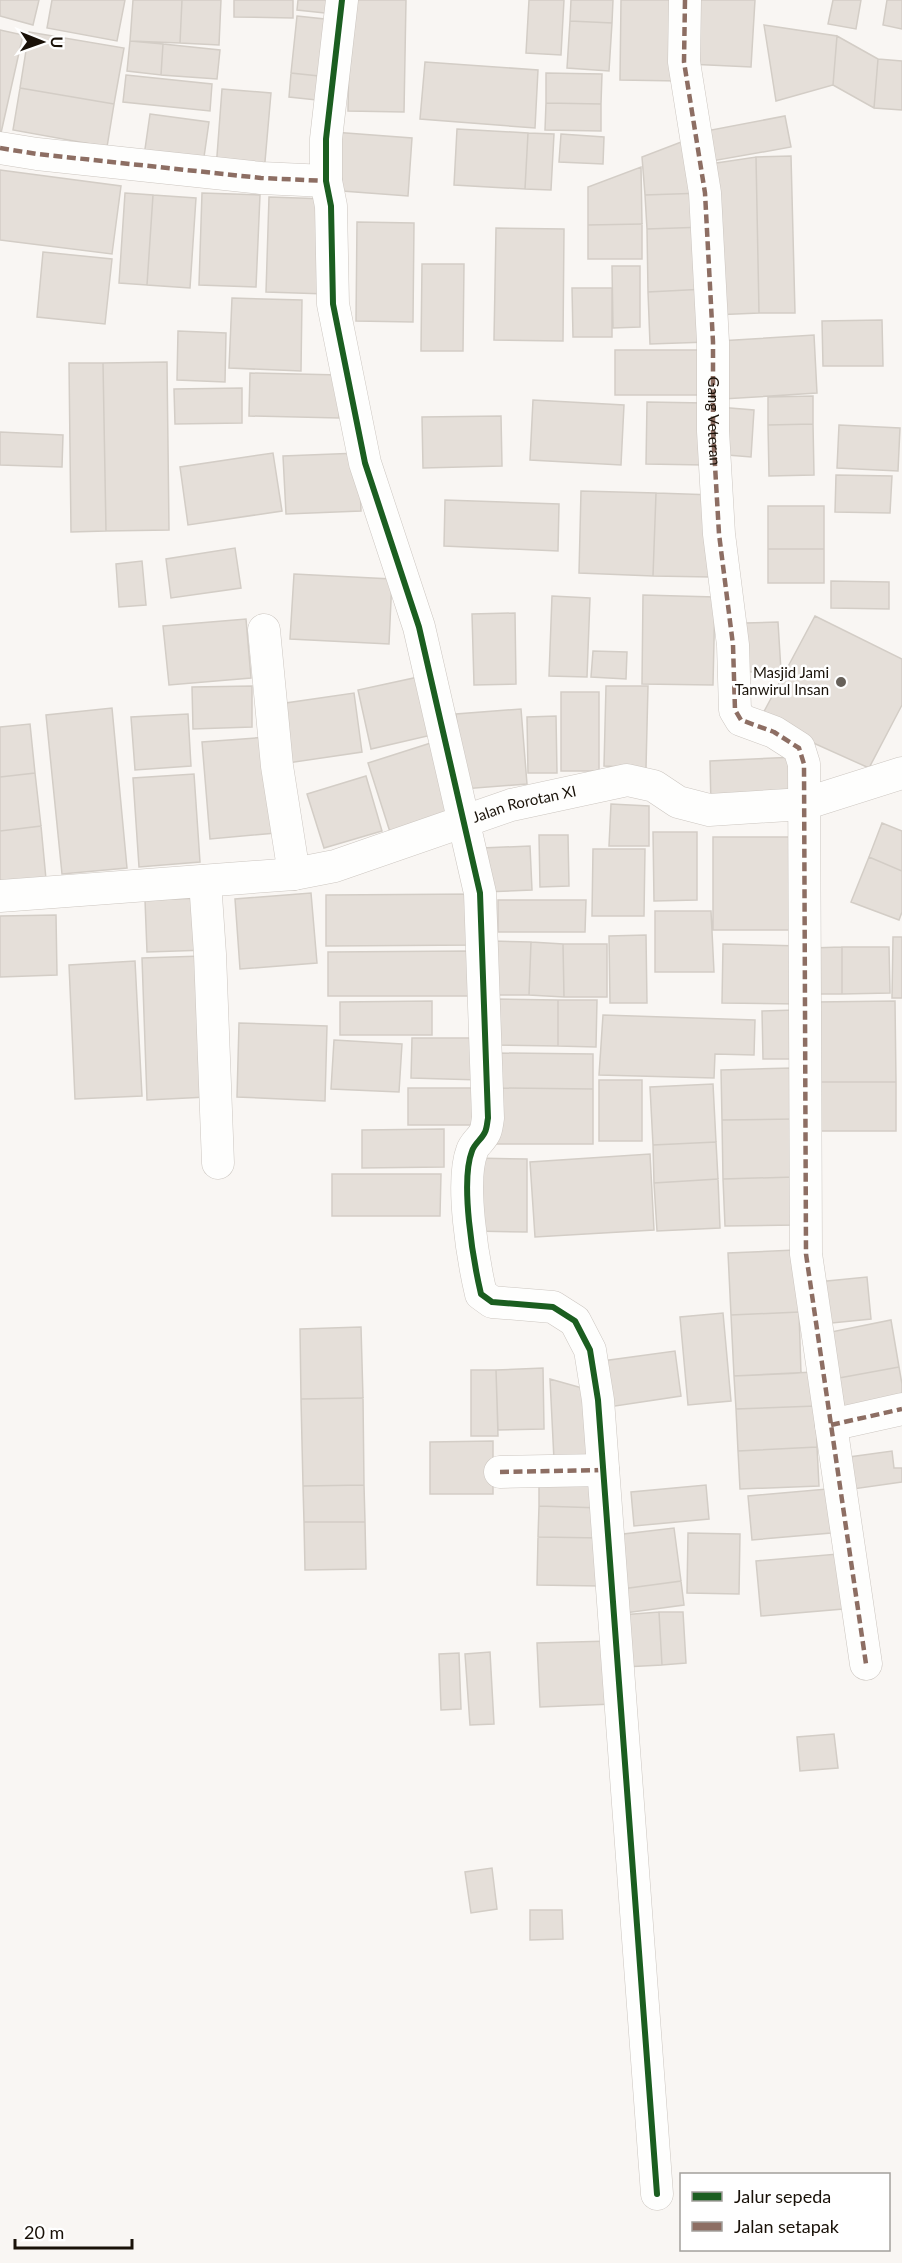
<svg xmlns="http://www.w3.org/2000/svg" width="902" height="2263" viewBox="0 0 902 2263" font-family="Lato,sans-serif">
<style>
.building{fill:#e5dfd9;stroke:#d3cdc6;stroke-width:1.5}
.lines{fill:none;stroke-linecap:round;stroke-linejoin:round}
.minor-casing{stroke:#ccc6c0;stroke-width:33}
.minor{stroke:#fefefd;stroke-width:32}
.quiet{stroke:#8d6e63;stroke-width:4.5;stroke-dasharray:9 4.5;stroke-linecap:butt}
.cycleway-casing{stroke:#fff;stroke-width:10}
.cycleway{stroke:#1b5e20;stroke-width:6}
.poi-dot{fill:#67615a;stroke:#fff;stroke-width:2}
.labels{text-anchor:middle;stroke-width:5;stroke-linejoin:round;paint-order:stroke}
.street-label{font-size:15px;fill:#191108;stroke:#fff}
.poi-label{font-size:15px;fill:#191108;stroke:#fff;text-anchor:end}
</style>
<rect width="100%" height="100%" fill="#f9f6f3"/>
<path class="building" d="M0,0h39l-6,25 -33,-9z
M52,0h73l-8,41 -70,-13z
M133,0h49l-2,43 -50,-2z
M182,0h39l-2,45 -39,-2z
M234,0h59v18l-59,-1z
M298,0h38l-2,14 -37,-4z
M350,0h56l-2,112 -56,-1z
M529,0h35l-3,55 -35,-2z
M571,0h42l-1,23 -42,-2z
M621,0h59l-1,81 -59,-1z
M691,0h64l-4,67 -63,-3z
M833,0h28l-5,29 -28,-5z
M887,0h15v29l-19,-4z
M297,16l37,4 -6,57 -37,-4z
M570,21l42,2 -3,48 -42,-3z
M764,25l73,11 -4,49 -57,16z
M0,30l23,5 -22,98h-1z
M29,32l95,16 -10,56 -94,-16z
M837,36l41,23 -4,49 -41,-23z
M130,41l33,3 -2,31 -34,-4z
M163,44l57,6 -3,29 -56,-4z
M878,59l24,2v49l-28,-2z
M425,62l113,8 -3,58 -115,-9z
M291,73l37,4 -2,24 -37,-4z
M546,73l56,1 -1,30 -55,-1z
M126,75l86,9 -2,27 -87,-9z
M20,88l94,16 -7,43 -94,-17z
M222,89l49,4 -7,80 -48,-4z
M546,103l55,1v27l-56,-1z
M150,114l59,8 -6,42 -59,-8z
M785,116l6,31 -79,14 -6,-30z
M457,129l71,4 -3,56 -71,-4z
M333,132l79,6 -4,58 -79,-6z
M528,133l26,1 -3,56 -26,-1z
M561,134l43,3 -1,27 -44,-2z
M689,139l14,54 -58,2 -3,-38z
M791,156l4,157h-36l-3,-156z
M756,157l3,156 -46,2 -3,-151z
M641,167l1,57 -54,1v-38z
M0,170l121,16 -9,68 -112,-14z
M125,193l28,2 -6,90 -28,-2z
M202,193l58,2 -4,92 -57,-2z
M703,193l2,34 -58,2 -2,-34z
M153,195l43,3 -6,90 -43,-3z
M269,197l58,2 -1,95 -60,-2z
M357,222l57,1 -1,99 -57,-1z
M642,224v35h-54v-34z
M705,227l1,62 -58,3 -1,-63z
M496,228l68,1 -1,112 -69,-1z
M43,252l69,7 -7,65 -68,-7z
M422,264h42l-1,87h-42z
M612,266h28v61l-27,1z
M572,288h40v49h-39z
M706,289l2,53 -58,2 -2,-52z
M232,298l70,2 -1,71 -72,-3z
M882,320l1,46h-60l-1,-45z
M178,331l48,2 -1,49 -48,-2z
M814,335l3,58 -94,6 -4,-58z
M615,350h97v45h-97z
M167,362l2,168 -63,1 -3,-168z
M69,363h34l3,168 -35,1z
M250,373l90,2 -1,43 -90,-2z
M242,388v35l-67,1 -1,-35z
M813,396v28l-45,1v-28z
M533,400l91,5 -3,60 -91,-5z
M647,402l58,1 -1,62 -58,-1z
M718,407l36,3 -3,47 -36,-3z
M501,416l1,50 -79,2 -1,-51z
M813,424l1,51 -45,1 -1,-51z
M839,425l61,3 -2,43 -61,-3z
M0,432l63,3 -1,32 -62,-2z
M273,453l9,58 -94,14 -8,-58z
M359,453l2,58 -75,3 -3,-58z
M836,475l56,1 -2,37 -55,-1z
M581,491l75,2 -3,83 -74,-3z
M656,493l58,2 -3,82 -58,-1z
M445,500l114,4 -1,47 -114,-5z
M768,506h56v43h-56z
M235,548l6,40 -70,10 -5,-39z
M768,549h56v34h-56z
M142,561l4,44 -27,2 -3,-43z
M294,574l98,5 -3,65 -99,-5z
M831,581l58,1v27l-58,-1z
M643,595l72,2 -2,88 -71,-1z
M552,596l38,2 -3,79 -38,-1z
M515,613l1,71 -42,1 -2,-71z
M815,616l87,43v46l-33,63 -109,-49z
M246,619l5,59 -82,7 -6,-59z
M778,622l3,49 -33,1 -2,-49z
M593,651l34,1 -1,27 -35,-2z
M423,676l13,58 -65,15 -13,-59z
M252,686v41l-59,2 -1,-42z
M606,686h42l-2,82 -42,-2z
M561,692h38v79h-38z
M354,693l8,59 -74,11 -9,-59z
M112,708l15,160 -65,6 -16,-159z
M521,709l6,75 -64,5 -7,-75z
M188,714l3,52 -56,4 -4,-53z
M556,716l1,57h-29l-1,-56z
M30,724l5,49 -35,4v-50z
M268,737l8,96 -66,6 -8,-97z
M437,741l22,69 -69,22 -22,-69z
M796,757l2,44 -87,5 -1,-45z
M35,773l6,53 -41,5v-54z
M194,774l6,88 -61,5 -6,-89z
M366,776l16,55 -58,17 -17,-54z
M611,804l38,2v40h-40z
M882,823l20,8v40l-33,-14z
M41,826l5,53 -46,5v-53z
M653,832h44v68l-43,1z
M539,835h29l1,51 -29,1z
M713,837h89l1,93h-90z
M530,846l2,44 -48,2 -2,-44z
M593,849h52l-1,67h-52z
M869,857l33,14v41l-3,8 -48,-18z
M311,893l6,70 -77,6 -5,-70z
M479,894v51l-153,1v-51z
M205,898l2,52 -60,2 -2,-52z
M498,900h88l-1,32h-87z
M655,911h56l3,61h-59z
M56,915l1,60 -57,2v-61z
M646,935l1,68h-37l-1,-67z
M893,937h9v61h-10z
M492,941l39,1 -2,53h-38z
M531,942l32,2 1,53 -35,-2z
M563,944h44v53h-43z
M723,944l77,2 -1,58 -77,-1z
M842,947v47h-30l-1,-46z
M842,947h47l1,46 -48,1z
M469,951v45h-141v-44z
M202,956l5,141 -60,3 -5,-142z
M135,961l7,135 -67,3 -6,-134z
M495,999l63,1v46l-64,-1z
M558,1000h39l-1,47 -38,-1z
M432,1001v34h-92v-33z
M895,1001l1,81h-79l-1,-80z
M796,1010l1,49h-34l-1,-48z
M603,1015l152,5 -1,35 -39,-1 -1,24 -115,-3z
M239,1023l88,3 -2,75 -88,-4z
M412,1038h68v42l-69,-2z
M334,1040l68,4 -3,48 -68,-3z
M496,1053l97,1v35l-97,-1z
M792,1068l2,51 -72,1 -1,-50z
M599,1080h43v61h-43z
M817,1082h79v49h-79z
M713,1084l3,58 -63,3 -3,-58z
M408,1088h75l1,37h-76z
M496,1088l97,1v55h-97z
M794,1119v58l-71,2 -1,-59z
M444,1129v38l-82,1v-38z
M716,1142l2,37 -64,4 -1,-38z
M650,1154l4,76 -119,7 -5,-75z
M472,1158l55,1v73l-55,-1z
M332,1174h109l-1,42h-108z
M794,1177l2,48 -71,1 -2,-47z
M718,1179l2,49 -63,3 -3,-48z
M795,1250l4,62 -68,3 -3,-62z
M867,1277l4,42 -49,5 -5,-42z
M799,1312l2,61 -67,3 -3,-61z
M723,1313l8,88 -43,4 -8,-88z
M891,1320l8,47 -60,11 -8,-46z
M361,1327l2,71 -62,1 -1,-70z
M675,1351l6,45 -79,12 -7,-46z
M899,1367l3,17v23l-56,11 -7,-40z
M543,1368l1,61 -46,1 -2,-60z
M471,1370h25l2,66h-27z
M814,1372l2,34 -80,3 -2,-33z
M550,1379l43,12 1,69h-40z
M363,1398l1,87 -61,1 -2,-87z
M816,1406l1,41 -79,4 -2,-42z
M493,1441v53h-63v-52z
M817,1447l2,39 -79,3 -2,-38z
M892,1451l2,17h8v14l-56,8 -4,-32z
M539,1473l63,1 -1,34 -62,-2z
M364,1485l1,37h-61l-1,-36z
M706,1485l3,34 -75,7 -3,-34z
M827,1489l4,44 -79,7 -4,-44z
M539,1506l62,2v30l-63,-1z
M304,1522h61l1,47 -61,1z
M674,1528l7,53 -59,8 -7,-54z
M688,1533l52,1 -1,60 -52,-1z
M538,1537l63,1 -1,48 -63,-1z
M838,1554l5,55 -82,7 -5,-55z
M681,1581l3,24 -59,8 -3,-24z
M659,1612l3,53 -38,2 -3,-52z
M659,1612h24l3,51 -24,2z
M610,1641l3,63 -73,3 -3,-64z
M490,1652l4,72 -24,1 -5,-71z
M459,1653l2,56 -20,1 -2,-56z
M834,1734l4,34 -38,3 -3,-34z
M492,1868l5,41 -26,4 -6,-41z
M530,1910h32l1,29 -33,1z"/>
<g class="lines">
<g class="minor-casing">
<g id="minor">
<path d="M342,0l-16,139v42l5,25 2,98 32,159 54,164 61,266 8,225c-1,5 -1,10 -3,14 -3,7 -11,12 -13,19 -12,31 1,109 9,143l11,8 61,5 22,14 15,29 8,50 59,794"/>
<path id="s1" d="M685,0l-1,62 21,131 8,149v89l6,103 14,111 2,65 6,10 33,12 25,16 5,16 2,490 60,410"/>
<path d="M0,148l37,6 224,24 65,3"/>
<path d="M264,630l13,136 17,108"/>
<path d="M205,881l5,73 8,209"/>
<path id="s2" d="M0,896l294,-22 41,-8 176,-61 116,-25 27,6 24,16 31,8 95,-6 98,-31"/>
<path d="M831,1425l71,-16"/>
<path d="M500,1472l103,-2"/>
</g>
</g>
<use href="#minor" class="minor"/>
<path class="quiet" d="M685,0l-1,62 21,131 8,149v89l6,103 14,111 2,65 6,10 33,12 25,16 5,16 2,490 60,410
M0,148l37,6 224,24 65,3
M831,1425l71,-16
M500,1472l103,-2"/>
<g class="cycleway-casing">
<path id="cycleway" d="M342,0l-16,139v42l5,25 2,98 32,159 54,164 61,266 8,225c-1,5 -1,10 -3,14 -3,7 -11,12 -13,19 -12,31 1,109 9,143l11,8 61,5 22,14 15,29 8,50 59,794"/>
</g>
<use href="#cycleway" class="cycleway"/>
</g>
<circle class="poi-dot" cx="841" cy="682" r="6"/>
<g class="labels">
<g class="street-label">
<text dy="5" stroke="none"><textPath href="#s1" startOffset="423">Gang Veteran</textPath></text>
<text dy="5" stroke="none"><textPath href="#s2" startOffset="536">Jalan Rorotan XI</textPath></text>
</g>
<g class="poi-label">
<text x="829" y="678">Masjid Jami<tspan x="829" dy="17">Tanwirul Insan</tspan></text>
</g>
</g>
<rect x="680" y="2173" width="210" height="78" fill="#ffffff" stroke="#a3a09c" stroke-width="1.5"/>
<rect x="692" y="2192" width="30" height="9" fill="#1b5e20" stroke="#a3a09c" stroke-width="1.5"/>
<text x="734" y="2203" font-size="18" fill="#191108">Jalur sepeda</text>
<rect x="692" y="2222" width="30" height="9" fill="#8d6e63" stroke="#a3a09c" stroke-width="1.5"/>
<text x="734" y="2233" font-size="18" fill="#191108">Jalan setapak</text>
<g transform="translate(42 42) rotate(91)" stroke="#ffffff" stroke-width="4.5" paint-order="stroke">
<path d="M0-4.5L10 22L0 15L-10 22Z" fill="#191108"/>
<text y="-9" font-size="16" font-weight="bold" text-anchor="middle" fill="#191108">U</text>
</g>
<path d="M15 2239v9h117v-9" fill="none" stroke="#191108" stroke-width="3"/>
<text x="24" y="2239" font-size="18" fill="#191108" stroke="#ffffff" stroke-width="4.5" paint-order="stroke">20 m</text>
</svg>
